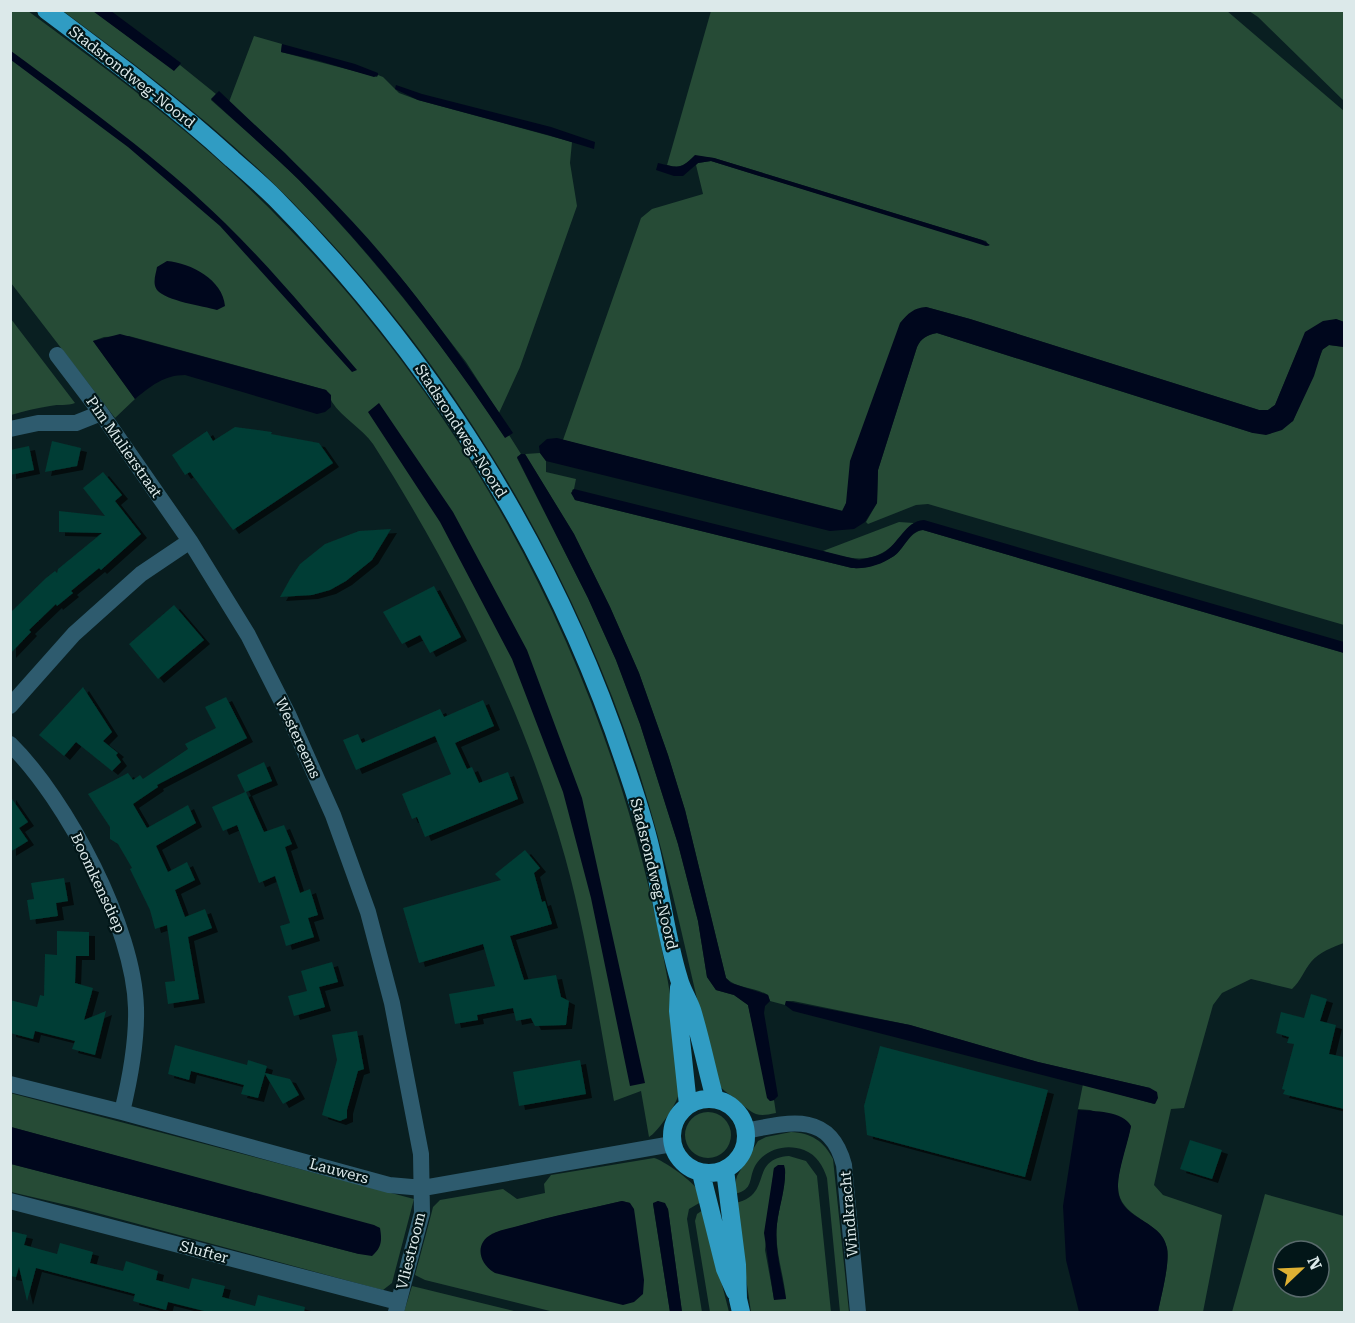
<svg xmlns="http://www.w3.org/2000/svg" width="1355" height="1323" viewBox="0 0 1355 1323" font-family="'Roboto Serif',serif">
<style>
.green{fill:#264b36;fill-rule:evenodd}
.water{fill:#00071d}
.building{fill:#043c34;filter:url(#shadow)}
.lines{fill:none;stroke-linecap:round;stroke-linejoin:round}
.street{stroke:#2e5b6e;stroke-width:16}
.primary{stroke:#309cc3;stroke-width:18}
.labels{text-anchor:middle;stroke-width:4.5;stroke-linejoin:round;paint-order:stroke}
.street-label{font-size:15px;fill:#dce9ea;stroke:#021618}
</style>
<defs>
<filter id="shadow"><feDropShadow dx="6" dy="4" stdDeviation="0" flood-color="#0009"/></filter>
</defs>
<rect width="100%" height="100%" fill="#091f21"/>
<path class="green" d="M11,11h17c71,53 144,105 209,166 225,211 376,491 429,794 6,32 10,63 12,95 1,8 4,19 1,27 -2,11 -21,39 -30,44l-8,-46 -27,10c-15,-81 -27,-164 -49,-244 -40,-144 -112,-288 -192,-413 -11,-16 -31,-26 -41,-42 -2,-4 -4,-8 -6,-12l-197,-54 -25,1 -11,4 42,58 -20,19 -104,-135z
M63,11h30l81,59 6,-5 36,29 -5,6c29,26 60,52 88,80 77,79 145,166 206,257l4,-2 12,19 -4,4 71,140 28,62 24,64 38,120 20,77 9,56 9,13 18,5 14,10 22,96 4,-1 2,13c-22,5 -23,0 -39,-13 -7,-6 -13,-8 -19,-16 -27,-102 -46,-208 -78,-309 -72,-222 -198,-428 -366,-591 -65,-64 -138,-119 -211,-173z
M711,11h516l117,100v211l-8,-3 -38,31 -23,55 -7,5h-9l-289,-91 -44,-12 -83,204 -280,-71 78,-222 11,-9 51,-15 -7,-29 2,-2 13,-2 278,85 -3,-5 -4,-1 -268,-82 -19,-2c-10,9 -14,13 -28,9z
M1249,11h95v90l-86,-84z
M254,36l28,8 -1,8 96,25 1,-2 5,2 16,16 19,7 154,42 -2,21 7,43 -57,161 -21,46 -33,-51 -60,-78 -121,-131 -56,-51z
M11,319l64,84c-8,3 -16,1 -25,3 -13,2 -26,5 -39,9z
M937,333l316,100 40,-12 30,-72 6,-4 15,2v278l-416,-121 -12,1 -48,19 -2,-2 11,-19 1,-33 39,-123c4,-9 10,-12 20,-14z
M540,453l6,8v11l30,7 -2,10 -2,1 3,10 277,68c14,1 29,-4 42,-12 11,-8 15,-24 29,-26l421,123v290c-11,4 -25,9 -33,19 -7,8 -10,19 -19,27l-41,-10 -29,14 -9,12 -29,103 -13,1 -17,76 9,10 59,20 -19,97h-45c3,-15 12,-50 9,-64 -6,-29 -50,-29 -49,-63 0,-16 9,-42 13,-59l-41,-16 -12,-1 5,-25 71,20 -4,-16 -112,-26 -128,-37 -117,-24h-7l-1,4 -15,-4 -2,-6c-13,-8 -31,-6 -42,-17l-41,-168 -17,-55 -29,-82 -29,-66 -36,-73 -49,-80z
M899,522l15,1c-8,6 -13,14 -20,21 -21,21 -46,15 -71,7z
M10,1093l404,106 -22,84 -9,7 -8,-2 -300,-81 -64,-15v-28l348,90 21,-26 -369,-101z
M685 1135a23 23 0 1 1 46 0a23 23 0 1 1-46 0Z
M791,1132c20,1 33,9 42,27l16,153h-9l-13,-134c-4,-12 -10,-23 -23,-28 -18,-7 -39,-1 -49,16 -7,14 -1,23 -20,28l-1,-6 3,-12 21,-35 8,-4z
M789,1156l17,5 11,15 14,136h-80l-16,-109c39,-8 13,-44 54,-47zM774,1168l11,1c1,19 -6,37 -8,55 -3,25 7,51 9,75h-12l-9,-49z
M654,1158c9,2 37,22 42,30 2,4 3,10 5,14l-12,7 -2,10 15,93h-20l-14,-103 -10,-8 -5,3 17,108h-116l-129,-32 -10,-5 16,-60 2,-8 7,-7 63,-11 14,10 28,-6 -1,-9 7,-9zM622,1201l8,2 -139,31 53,-15z
M1265,1194l79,22v96h-112zM1283,1251h36v36h-36z
M703,1210l26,102h-19l-15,-91 2,-7z
M412,1286l106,26h-114z"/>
<path class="water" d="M93,11h18l70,52 -7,8z
M282,44l73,20 23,9v2l-4,2 -58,-17 -35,-8z
M11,51c73,54 148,107 214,172 47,46 89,97 132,147l-5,2 -132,-146 -92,-79 -117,-87z
M396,85l26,9 129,33 44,15 -1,7 -46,-14 -130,-35 -23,-11z
M219,91c56,53 114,106 164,165 48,56 89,116 130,177l-8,5c-61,-92 -129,-181 -207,-259 -28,-27 -58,-53 -87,-80z
M695,155l19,3 268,82 8,5 -4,1 -275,-85 -13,2 -15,13h-9l-18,-6 2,-7c21,5 22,7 37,-8z
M167,261c24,2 56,19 58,45l-8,4c-14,-4 -51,-9 -60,-20 -5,-7 -1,-16 0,-23z
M926,307l44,12 289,91h9l7,-5 30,-73 18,-11 13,-2 8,3v25l-15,-2 -7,5 -8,26 -21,45 -11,9 -16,5 -13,-2 -316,-100c-10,2 -16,5 -20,14l-39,123 -1,33 -12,19 -11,7 -24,2 -284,-70 -6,-8 -1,-7 8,-7 10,-1 285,73 4,-8 4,-42 50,-138c8,-10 14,-15 26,-16z
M120,334l206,56 5,5v12l-6,5 -8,2 -132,-39c-21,0 -34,11 -50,24l-42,-58z
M379,403l74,109 74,138 55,148 63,285 -15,3 -39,-188 -28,-106 -51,-133 -72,-137 -72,-110z
M521,454h4l49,80 36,73 29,66 29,82 17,55 41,168 5,5 37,12 2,6 -5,5 -1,7 14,83 -4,4 -4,1 -3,-3 -19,-93 -14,-10 -18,-5 -9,-13 -9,-56 -20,-77 -38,-120 -24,-64 -28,-62 -71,-141z
M574,489l285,71c7,-2 17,-3 24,-7 16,-9 22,-32 41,-33l420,122v11l-421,-123c-14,1 -18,18 -29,26 -13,9 -27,13 -42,12l-277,-68 -4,-7z
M786,1001l124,24 128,37 112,26 7,4 1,6 -3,6 -362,-93 -8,-6z
M1078,1110c16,1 45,1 53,16 -3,17 -13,44 -13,60 -1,35 44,32 49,62 3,17 -6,47 -9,64h-79l-13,-52 -3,-54z
M11,1127l363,98 6,3c2,12 2,19 -8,28l-13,-2 -348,-90z
M778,1165h6l1,4c1,19 -6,37 -8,55 -3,25 5,51 9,75l-12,1 -10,-67 10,-65z
M622,1201l8,2 4,6 10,71 -1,14 -9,8 -11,3 -128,-32c-15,-8 -22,-29 -3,-39 7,-4 18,-6 26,-8 34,-10 69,-17 104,-25z
M658,1201l7,2 3,6 14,103h-12l-17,-109z"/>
<path class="building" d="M235,427l37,5 -1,2 48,9 14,20 -100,67 -43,-58 -5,3 -13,-20 35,-24 6,10z
M52,441l29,7 -4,18 -32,6z
M29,446l5,24 -24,5v-25z
M103,472l19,23 -7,6 26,33 -40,36 -2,-2 -28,23 2,2 -16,13 -1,-2 -27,26 2,2 -21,22v-41l36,-35 9,-7 2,2 1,-4 44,-36 -43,-1v-21l46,5 -22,-28z
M391,529l-19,31 -26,21 -16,9 -18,5 -32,2 10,-18 10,-15 25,-20 34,-13z
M434,586l27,51 -31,16 -10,-18 -18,9 -19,-32z
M174,605l30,35 -46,39 -29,-35z
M83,687l29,45 -9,9 15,12 -2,2 5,7 -9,9 -36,-29 -12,14 -25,-21z
M226,697l21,41 -90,47 1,2 -25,17 14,24 41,-23 8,18 -40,23 12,26 19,-10 8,18 -20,10 10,27 20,-8 7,19 -24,9 11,62 -31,5 -3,-22 10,-1 -8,-56 -12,4 -5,-19 -20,-41 2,-1 -14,-24 -8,-5v-12l-22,-33 40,-21 5,7 7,-5 3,4 45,-30 -3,-5 31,-16 -11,-21z
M483,700l11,26 -39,17 12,26 5,-2 7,16 29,-11 10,27 -93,38 -8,-20 -5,2 -10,-25 49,-20 -16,-38 -79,34 -13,-30 15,-6 4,9 78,-34 4,8z
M264,762l8,19 -26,11 18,40 20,-7 8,19 -7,3 15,46 10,-4 8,26 -10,3 6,19 -28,9 -6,-20 10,-3 -15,-47 -16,7 -22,-58 -14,6 -11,-24 33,-15 -8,-17z
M10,796l18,26 -9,6 9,13 -18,11z
M525,850l15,18 -6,5 8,29 3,-1 7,23 -42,12 14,44 32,-5 5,22 8,4 -3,24 -31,1 -4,-8 -15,3 -3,-13 -36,7 1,5 -23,4 -6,-30 46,-8 -12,-42 -64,19 -16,-55 98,-28 -6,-6z
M64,878l4,23 -12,2 2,13 -28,4 -3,-20 7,-1 -3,-16z
M57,931l32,1v24h-13l-1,27 18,5 -9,32 22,-9 -11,44 -23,-6 3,-8 -40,-10 -2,8 -23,-6v-33l27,7 3,-12 4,1 1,-42 12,1z
M332,962l6,20 -19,5 6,20 -31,9 -6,-20 19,-5 -6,-20z
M1311,994l16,5 -7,22 16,4 -7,29 15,3v52l-61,-15 2,-4 -3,-1 12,-45 -7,-1 2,-6 -13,-4 5,-21 23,6z
M357,1031l7,38 -6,2 -11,39v8l-7,3 -18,-6 15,-55 -5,-25z
M175,1045l72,20 1,-5 19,6 -2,7 25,6 9,16 -16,9 -18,-30 -7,24 -17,-4 3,-9 -53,-14 -2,9 -21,-6z
M880,1046l168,44 -23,87 -158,-42 -3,-29z
M580,1060l6,34 -67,12 -6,-34z
M1190,1140l32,10 -10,29 -32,-10z
M10,1231l17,4 -3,10 33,9 3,-11 33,9 -3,11 33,8 3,-10 32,10 -2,9 33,9 3,-11 33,8 -3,11 33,9 3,-11 47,12 -1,5h-96l-40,-10 -2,8 -33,-9 2,-7 -99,-26 -9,33 -8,-34 -3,10 -6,-1z"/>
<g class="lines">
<path class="street" d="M57,355l44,58 89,128 58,94 40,79 45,101 35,97 24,91 29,151 1,59 -26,99
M10,429l28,-6h38l25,-10
M10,706l64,-72 67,-60 49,-33
M10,744c57,56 124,184 126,264 1,35 -6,71 -14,104
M10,1084l112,28 267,73 34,3 249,-44
M746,1131c43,-9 84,-20 98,34l14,147
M10,1201l388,101"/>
<path class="primary" d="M46,10c64,48 127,95 186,149 15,13 30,26 44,40 156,158 278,351 348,562 10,29 20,59 27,89 10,42 15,87 28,129 3,11 9,20 13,31 9,29 15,60 23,89
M679,987l-1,24 10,94
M672 1136a37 37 0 1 1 74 0a37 37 0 1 1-74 0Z
M725,1170l12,95 1,34 3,13
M701,1173l24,96 10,23"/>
</g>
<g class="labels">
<g class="street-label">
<text transform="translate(132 77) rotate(38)" y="5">Stadsrondweg-Noord</text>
<text transform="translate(461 431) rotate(57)" y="5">Stadsrondweg-Noord</text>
<text transform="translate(124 447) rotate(55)" y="5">Pim Mulierstraat</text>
<text transform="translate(298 738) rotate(65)" y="5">Westereems</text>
<text transform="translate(654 874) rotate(76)" y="5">Stadsrondweg-Noord</text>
<text transform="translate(98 883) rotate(65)" y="5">Boomkensdiep</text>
<text transform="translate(339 1171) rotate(15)" y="5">Lauwers</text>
<text transform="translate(849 1214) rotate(-95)" y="5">Windkracht</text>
<text transform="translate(411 1251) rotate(-76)" y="5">Vliestroom</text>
<text transform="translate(204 1252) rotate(15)" y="5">Slufter</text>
</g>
</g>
<rect width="1355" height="1323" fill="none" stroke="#dce9ea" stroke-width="24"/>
<g transform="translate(1301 1269) rotate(67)"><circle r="28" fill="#021618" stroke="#596a6c" stroke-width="1.5"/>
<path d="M0-4.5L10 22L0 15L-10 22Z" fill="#deb133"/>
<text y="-9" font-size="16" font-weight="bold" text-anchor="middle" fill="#dce9ea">N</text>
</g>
</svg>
